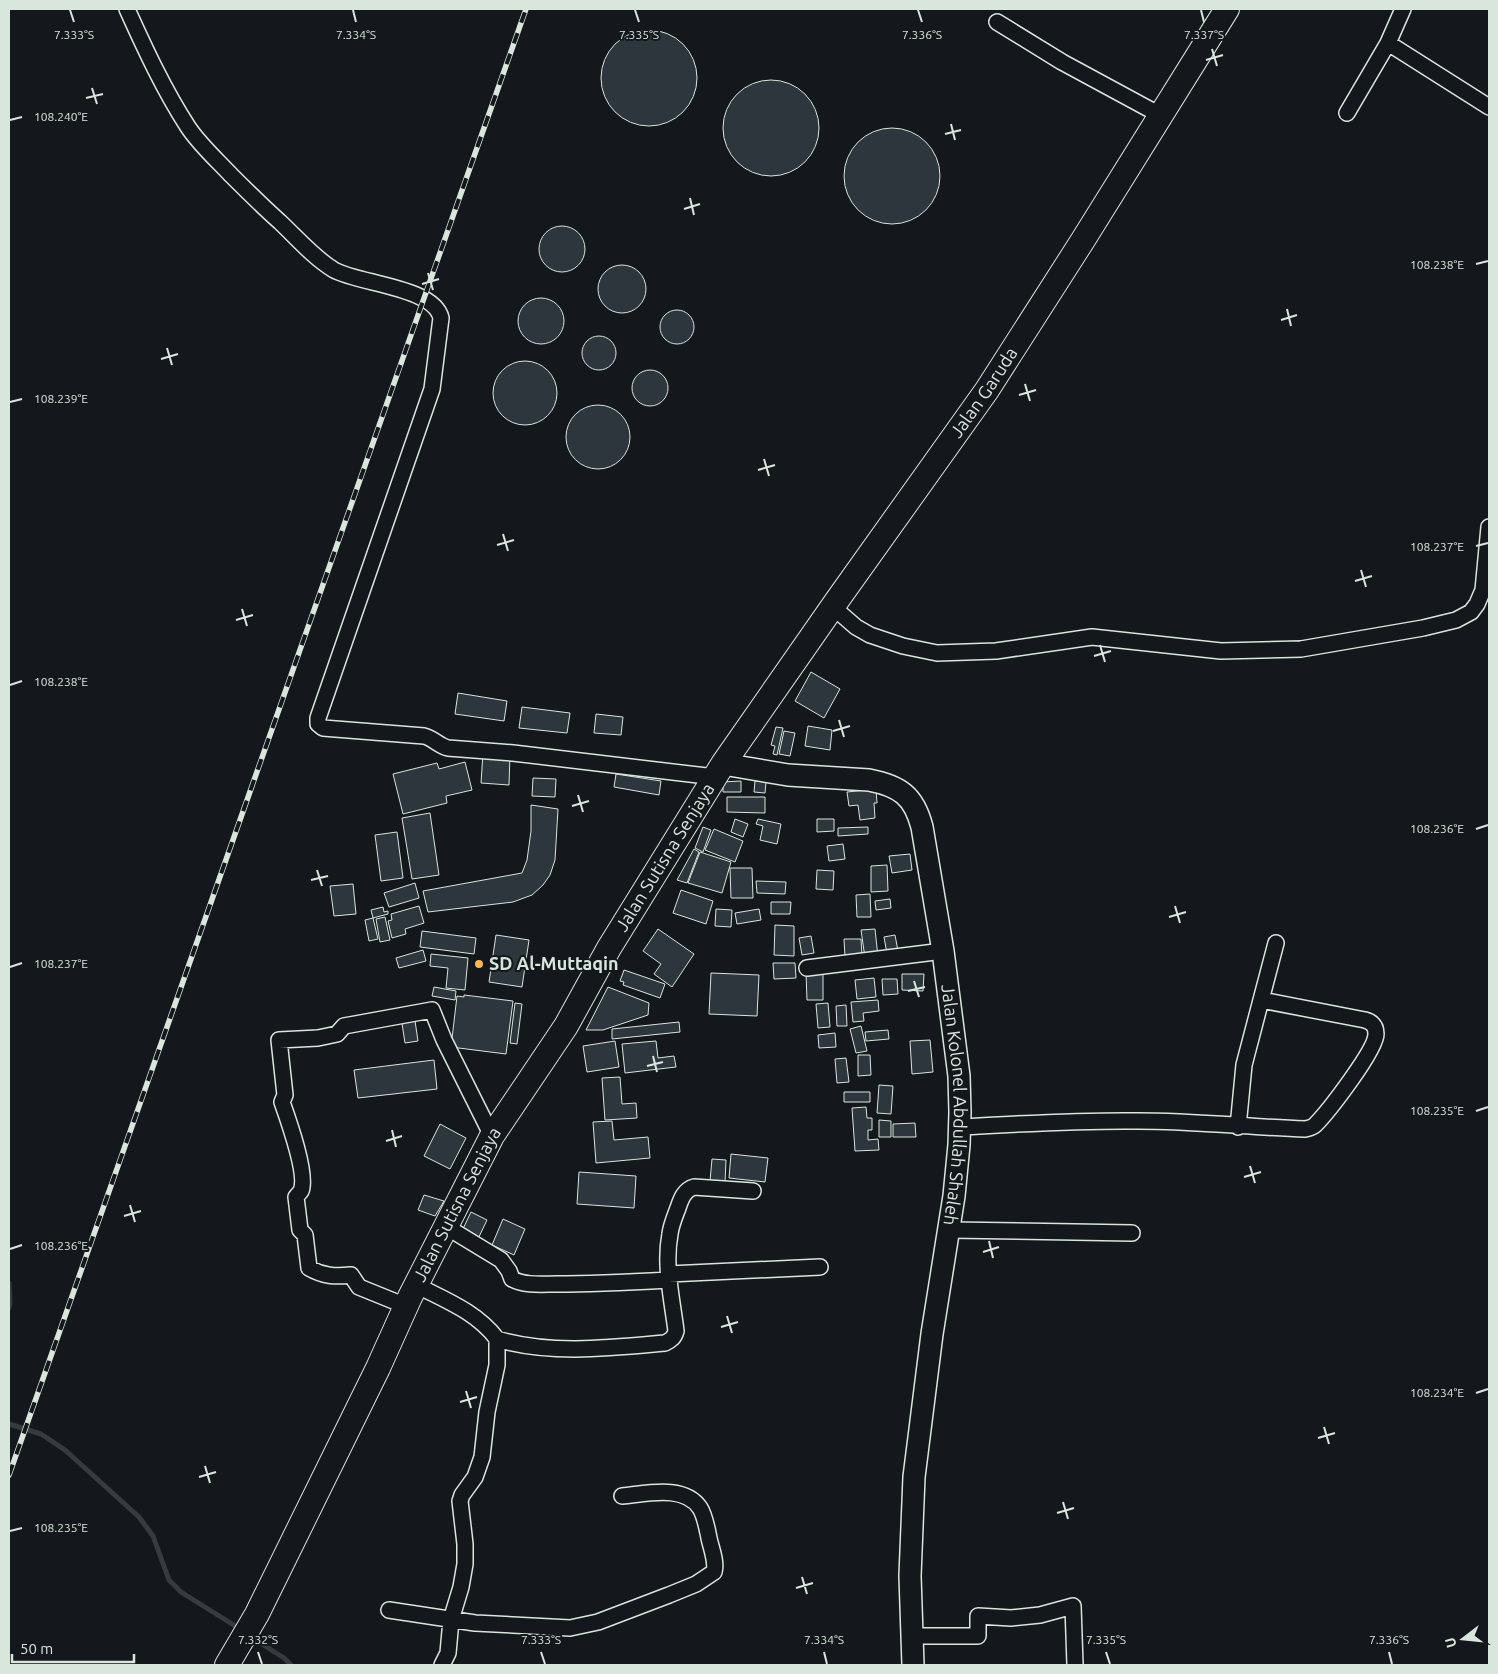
<svg xmlns="http://www.w3.org/2000/svg" width="1498" height="1674" viewBox="0 0 1498 1674" font-family="Ubuntu,sans-serif">
<style>
.lines{fill:none;stroke-linecap:round;stroke-linejoin:round}
.stream{stroke:#363b3e;stroke-width:5}
.building{fill:#2c363c;stroke:#d8e6dc}
.street-casing{stroke:#d8e6dc;stroke-width:18}
.secondary-casing{stroke:#d8e6dc;stroke-width:24}
.primary-casing{stroke:#d8e6dc;stroke-width:26}
.street{stroke:#14181c;stroke-width:15}
.secondary{stroke:#14181c;stroke-width:21}
.primary{stroke:#14181c;stroke-width:24}
.rail-casing{stroke:#d8e6dc;stroke-width:5.5}
.rail{stroke:#14181c;stroke-width:4;stroke-dasharray:11;stroke-linecap:butt}
.ticks{fill:none;stroke:#d8e6dc;stroke-width:2}
.poi-dot{fill:#ffb74d;stroke:#14181c;stroke-width:2}
.labels{text-anchor:middle;stroke-width:4;stroke-linejoin:round;paint-order:stroke}
.street-label{font-size:18px;fill:#d8e6dc;stroke:#14181c}
.poi-label{font-size:18px;font-weight:bold;fill:#d8e6dc;stroke:#14181c;text-anchor:start}
.ticks-label{font-size:12px;text-anchor:middle;fill:#d8e6dc;stroke:#14181c;stroke-width:4;stroke-linejoin:round;paint-order:stroke}
</style>
<rect width="100%" height="100%" fill="#14181c"/>
<g class="lines">
<path class="stream" d="M9,1283l1,20 -1,5
M9,1424l32,10 24,16 74,67 14,19 16,44 12,12 59,37
M251,1637l33,21 7,7"/>
</g>
<path class="building" d="M601 78a48 48 0 1 1 96 0a48 48 0 1 1-96 0Z
M723 128a48 48 0 1 1 96 0a48 48 0 1 1-96 0Z
M844 176a48 48 0 1 1 96 0a48 48 0 1 1-96 0Z
M539 249a23 23 0 1 1 46 0a23 23 0 1 1-46 0Z
M598 289a24 24 0 1 1 48 0a24 24 0 1 1-48 0Z
M518 321a23 23 0 1 1 46 0a23 23 0 1 1-46 0Z
M660 327a17 17 0 1 1 34 0a17 17 0 1 1-34 0Z
M582 353a17 17 0 1 1 34 0a17 17 0 1 1-34 0Z
M493 393a32 32 0 1 1 64 0a32 32 0 1 1-64 0Z
M632 388a18 18 0 1 1 36 0a18 18 0 1 1-36 0Z
M566 437a32 32 0 1 1 64 0a32 32 0 1 1-64 0Z
M811,672l29,17 -16,29 -29,-17z
M458,693l49,8 -3,20 -49,-7z
M522,707l48,6 -3,20 -48,-5z
M596,714l27,3 -2,18 -27,-2z
M808,726l24,4 -2,20 -25,-4z
M776,727l7,1 -6,27 -4,-1 2,-8 -4,-1z
M784,731l11,2 -5,23 -11,-2z
M483,753l27,2 -1,30 -28,-2z
M465,762l7,28 -26,6 1,7 -44,11 -10,-40 44,-11 2,6z
M616,774l45,7 -2,14 -45,-8z
M533,778l23,1 -1,18 -23,-1z
M741,781v11h-18v-10z
M755,781l11,1 -1,11 -11,-1z
M876,789l1,14h-3l1,15 -15,2 -2,-15 -9,1 -2,-14z
M727,797h38v16l-38,-1z
M531,805l27,4 -3,51 -5,15 -7,10 -11,10 -19,7 -85,10 -5,-21 99,-18 5,-13 4,-29z
M430,813l9,62 -27,4 -10,-61z
M735,819l13,5 -5,13 -12,-5z
M758,819l23,5 -4,20 -17,-4 3,-14 -7,-2z
M817,819h17v12l-17,1z
M703,827l8,3 -8,22 -8,-4z
M868,827v7l-30,2v-8z
M714,829l29,12 -8,21 -30,-12z
M397,832l6,46 -22,3 -6,-46z
M843,844l2,15 -16,2 -2,-15z
M694,849l5,3 -12,31 -10,-3z
M700,852l31,10 -9,31 -34,-10z
M910,854l2,16 -20,3 -3,-17z
M887,865l1,26 -17,1v-26z
M730,868h22l1,30h-22z
M817,870l17,1 -1,19 -17,-1z
M756,881l30,1 -1,12 -28,-1z
M415,883l4,15 -30,9 -5,-14z
M353,884l3,30 -22,2 -4,-30z
M681,890l32,11 -7,23 -33,-11z
M870,894l1,23h-14l-1,-22z
M890,899l1,9 -15,2 -1,-9z
M771,902h20l-1,12h-19z
M419,906l5,17 -19,6 1,5 -14,4 -4,-17 4,-1 -1,-6z
M383,907l1,5 4,-1v3l-15,4 -2,-8z
M716,909l16,1 -1,17 -16,-1z
M759,909l2,11 -24,4 -2,-11z
M385,917l5,23 -10,2 -4,-23z
M373,918l5,21 -9,2 -4,-21z
M775,925l19,1v30l-20,-1z
M658,929l36,25 -22,33 -18,-13 7,-10 -18,-13z
M875,929l3,28 -13,1 -4,-28z
M422,931l54,7 -2,16 -54,-7z
M496,935l33,5 -7,47 -33,-5z
M895,935l3,16 -11,3 -3,-17z
M811,936l3,17 -12,2 -3,-17z
M844,939h17l1,17 -17,1z
M423,950l3,11 -27,7 -3,-10z
M431,954l37,4 -3,32 -19,-2 2,-20 -18,-2z
M773,963h22l1,15 -22,1z
M624,970l41,14 -5,14 -37,-13 1,-3 -4,-1z
M823,972v28h-16l-1,-27z
M711,973l48,2 -2,41 -48,-2z
M902,974h22l-1,17 -21,-1z
M874,978l2,19 -19,2 -2,-19z
M882,979h15l1,15 -15,1z
M434,987l22,4 -1,9 -23,-4z
M608,987l41,16 -1,12 -45,15h-17z
M464,995l49,6 -7,53 -55,-7 6,-51 7,1z
M878,1000l1,11 -16,2 1,8 -11,1 -2,-20z
M515,1003l7,1 -5,40 -7,-1z
M828,1003l2,24 -12,1 -2,-24z
M846,1005l1,21h-10l-1,-20z
M414,1014l4,27 -13,2 -4,-26z
M679,1022l1,10 -68,7v-10z
M861,1026l6,25 -11,2 -6,-24z
M888,1030l1,9 -23,2 -1,-9z
M835,1033l1,14 -17,1 -1,-13z
M930,1040l3,32 -21,2 -2,-33z
M615,1041l4,26 -32,5 -4,-26z
M656,1041l2,17 16,-2 2,11 -51,6 -3,-29z
M858,1055h12l1,20 -13,1z
M846,1058l3,24 -12,1 -2,-24z
M434,1060l3,29 -79,9 -4,-28z
M620,1077l2,27 14,-1 1,15 -32,2 -3,-42z
M879,1085l14,1 -2,28 -14,-1z
M844,1092h26v10h-26z
M866,1107l1,11h5v12h-4v10l10,-1 1,11 -24,1 -3,-43z
M879,1120l12,1v16h-12z
M612,1121l2,19 34,-3 2,21 -54,5 -3,-41z
M915,1123l1,14h-23v-13z
M440,1124l26,14 -16,31 -26,-13z
M731,1154l37,4 -3,24 -36,-4z
M712,1159l14,1 -1,22 -15,-1z
M579,1172l57,4 -2,32 -57,-4z
M424,1195l20,6 -9,15 -17,-6z
M471,1212l16,8 -10,21 -16,-8z
M503,1219l22,10 -11,26 -22,-10z"/>
<g class="lines">
<g class="street-casing">
<path id="street" d="M127,9c18,40 37,81 61,118 12,18 28,32 43,48 16,16 32,32 49,47 17,16 34,36 54,48 25,14 100,17 107,48l-9,71 -114,329v6l5,4 101,8c9,2 15,10 24,12l65,5 202,24
M1403,9l-15,34 101,64
M997,22l65,40 98,53
M1347,113l41,-70
M833,607l23,20 14,8 33,11 34,7 59,-2 96,-14 129,14 80,-2 122,-21 33,-8 15,-8 6,-8 6,-14 6,-63
M807,968l136,-17
M960,1127c59,-3 119,-7 178,-6 55,0 111,6 167,8 4,-1 7,-1 10,-4 13,-13 61,-75 61,-91 0,-8 -4,-12 -11,-14l-104,-20 15,-57
M1238,1127l6,-62 17,-65
M445,1226l56,34 8,11 3,8c13,7 31,5 45,5 38,0 75,-2 112,-4
M950,1230l182,3
M669,1274l151,-7
M416,1285c29,15 61,27 81,54v26l-10,47 -5,45 -7,20 -13,18 -2,6 5,43v20l-4,23 -10,33 -3,33 -6,12
M406,1306l-47,-19 -8,-12c-16,2 -28,1 -42,-7l-4,-33 -5,-5 -4,-33c1,-2 4,-4 5,-6 7,-16 -13,-72 -19,-89l3,-7 -6,-55 39,-2 19,-4 7,-8 88,-16 12,30 48,96
M497,1339c52,16 114,9 168,4 6,-3 9,-5 11,-12 -4,-32 -12,-66 -6,-97 1,-9 5,-18 8,-26 3,-9 6,-18 16,-21l59,4
M389,1610l86,13 95,5 28,-6 71,-27 27,-11 18,-12c3,-10 -3,-24 -5,-34 -2,-10 -4,-22 -9,-30 -16,-24 -54,-14 -78,-12
M913,1636h65v-20l33,2 29,-3 33,-9 2,59"/>
</g>
<g class="secondary-casing">
<g id="secondary">
<path id="s1" d="M723,764l65,11 81,5c31,6 45,16 53,47l21,124 16,125 1,36 -1,33 -5,51 -22,138 -18,143 -4,99 3,89"/>
</g>
</g>
<g class="primary-casing">
<g id="primary">
<path id="s2" d="M227,1665l30,-51 121,-246 32,-71 82,-161 74,-110 43,-78 114,-184 115,-165 149,-209 96,-150 144,-231"/>
</g>
</g>
<use href="#street" class="street"/>
<use href="#secondary" class="secondary"/>
<use href="#primary" class="primary"/>
<g class="rail-casing">
<path id="rail" d="M9,1475l517,-1466"/>
</g>
<use href="#rail" class="rail"/>
</g>
<path class="ticks" d="M70,10l4,12M353,10l3,12M635,10l4,12M918,10l4,12M1201,10l3,12M1212,49l5,17M1206,60l17,-5M92,88l5,16M86,98l17,-4M10,120l12,-3M951,124l4,16M945,134l16,-4M690,198l4,17M684,209l16,-5M1476,264l12,-3M428,273l5,17M422,284l17,-5M1287,309l4,17M1281,320l16,-5M167,348l5,17M161,359l17,-5M1025,384l5,17M1019,395l17,-5M10,402l12,-3M764,459l5,17M758,470l17,-5M503,534l5,17M497,545l17,-5M1476,546l12,-3M1361,570l5,17M1355,581l17,-5M242,609l5,17M236,620l17,-5M1100,645l5,17M1094,656l17,-5M10,685l12,-4M839,720l5,17M833,731l17,-5M578,795l5,17M572,806l17,-5M1476,829l12,-4M317,870l5,16M311,880l17,-4M1175,906l5,17M1169,917l17,-5M10,967l12,-4M914,981l5,16M908,991l17,-4M653,1056l4,16M647,1066l16,-4M1476,1111l12,-4M392,1130l4,17M386,1141l16,-5M1250,1166l5,17M1244,1177l17,-5M130,1205l5,17M124,1216l17,-5M989,1241l4,17M10,1249l12,-4M983,1252l16,-5M727,1316l5,17M721,1327l17,-5M466,1391l5,17M1476,1393l12,-4M460,1402l17,-5M1324,1427l5,17M1318,1438l17,-5M205,1466l5,17M199,1477l17,-5M1063,1502l5,17M1057,1513l17,-5M10,1531l12,-3M802,1577l5,17M796,1588l17,-5M258,1652l4,12M541,1652l4,12M824,1652l3,12M1106,1652l4,12M1389,1652l3,12"/>
<circle class="poi-dot" cx="479" cy="964" r="5"/>
<g class="labels">
<g class="street-label">
<text dy="6" stroke="none"><textPath href="#s2" startOffset="1484">Jalan Garuda</textPath></text>
<text dy="6" stroke="none"><textPath href="#s2" startOffset="920">Jalan Sutisna Senjaya</textPath></text>
<text dy="6" stroke="none"><textPath href="#s1" startOffset="504">Jalan Kolonel Abdullah Shaleh</textPath></text>
<text dy="6" stroke="none"><textPath href="#s2" startOffset="515">Jalan Sutisna Senjaya</textPath></text>
</g>
<g class="poi-label">
<text x="489" y="970">SD Al-Muttaqin</text>
</g>
</g>
<g class="ticks-label">
<text x="74" y="39">7.333°S</text>
<text x="356" y="39">7.334°S</text>
<text x="639" y="39">7.335°S</text>
<text x="922" y="39">7.336°S</text>
<text x="1204" y="39">7.337°S</text>
<text x="61" y="121">108.240°E</text>
<text x="1437" y="269">108.238°E</text>
<text x="61" y="403">108.239°E</text>
<text x="1437" y="551">108.237°E</text>
<text x="61" y="686">108.238°E</text>
<text x="1437" y="833">108.236°E</text>
<text x="61" y="968">108.237°E</text>
<text x="1437" y="1115">108.235°E</text>
<text x="61" y="1250">108.236°E</text>
<text x="1437" y="1397">108.234°E</text>
<text x="61" y="1532">108.235°E</text>
<text x="258" y="1644">7.332°S</text>
<text x="541" y="1644">7.333°S</text>
<text x="824" y="1644">7.334°S</text>
<text x="1106" y="1644">7.335°S</text>
<text x="1389" y="1644">7.336°S</text>
</g>
<rect width="1498" height="1674" fill="none" stroke="#d8e6dc" stroke-width="20"/>
<g transform="translate(1463 1639) rotate(254)" stroke="#14181c" stroke-width="4" paint-order="stroke">
<path d="M0-4L9 19L0 12L-9 19Z" fill="#d8e6dc"/>
<text y="-8" font-size="14" font-weight="bold" text-anchor="middle" fill="#d8e6dc">U</text>
</g>
<path d="M12 1654v8h122v-8" fill="none" stroke="#d8e6dc" stroke-width="2.5"/>
<text x="20" y="1654" font-size="15" fill="#d8e6dc" stroke="#14181c" stroke-width="4" paint-order="stroke">50 m</text>
</svg>
